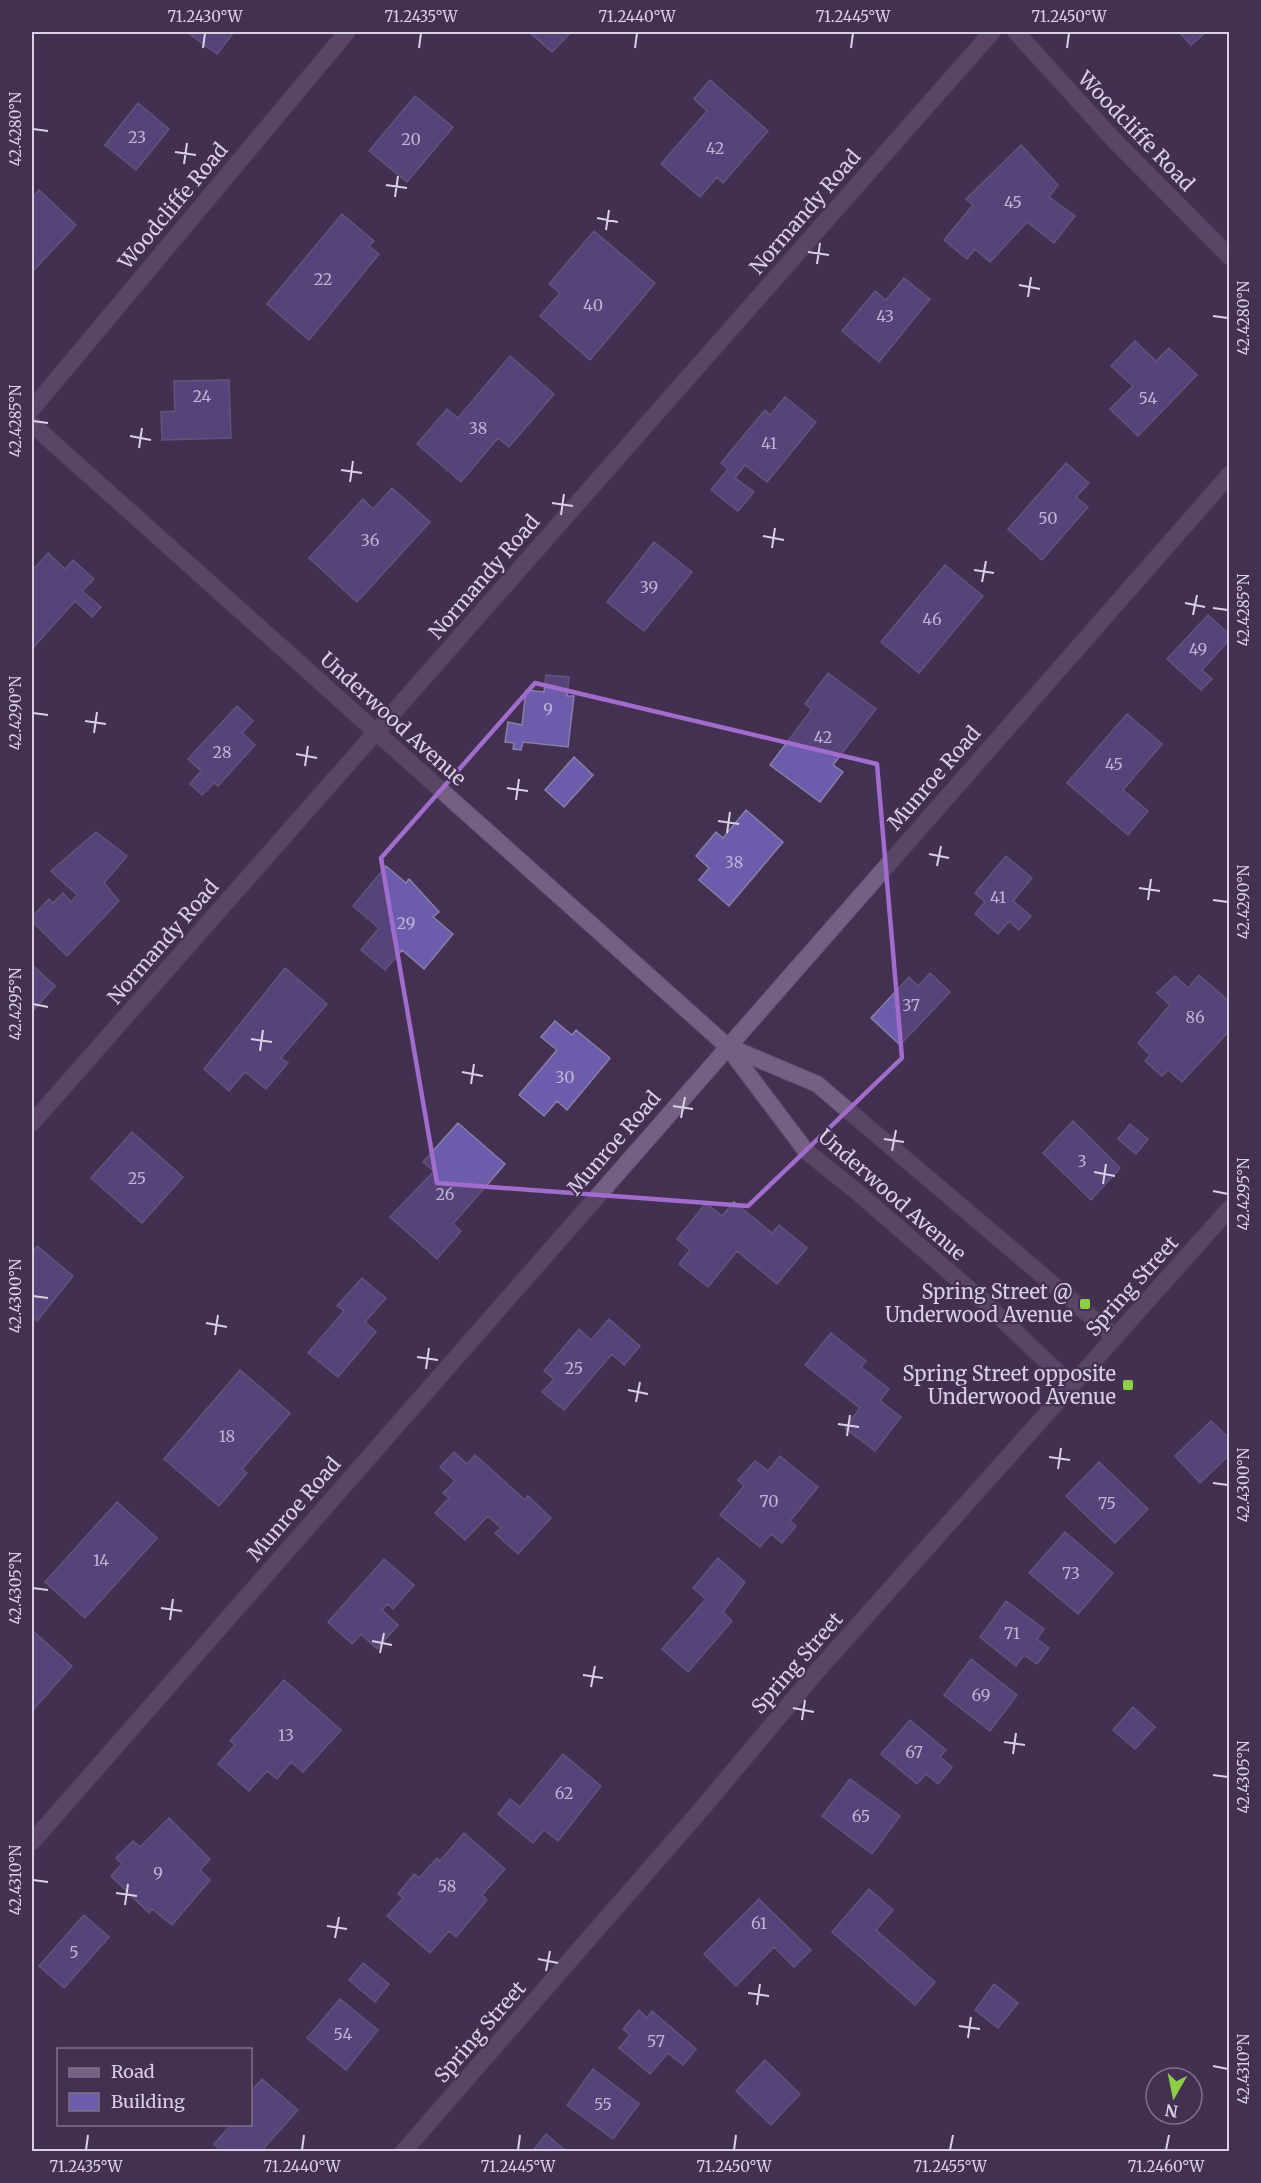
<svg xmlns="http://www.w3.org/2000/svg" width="1261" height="2183" viewBox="0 0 1261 2183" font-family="Merriweather,serif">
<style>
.building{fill:#6d5bac;stroke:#8680a8;stroke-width:1.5}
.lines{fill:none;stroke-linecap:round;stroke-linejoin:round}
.minor-casing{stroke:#5c4b66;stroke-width:18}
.secondary-casing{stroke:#5c4b66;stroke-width:18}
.minor{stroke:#755f83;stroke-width:16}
.secondary{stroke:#755f83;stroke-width:16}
.marked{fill:none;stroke:#a16dcd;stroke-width:4.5;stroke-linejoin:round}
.ticks{fill:none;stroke:#dacfe3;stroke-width:2}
.poi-dot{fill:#8cce46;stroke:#443051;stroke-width:2}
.labels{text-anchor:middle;stroke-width:4.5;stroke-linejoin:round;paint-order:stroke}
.number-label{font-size:16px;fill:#bfb2d5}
.street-label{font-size:20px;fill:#dacfe3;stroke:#443051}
.poi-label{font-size:20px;fill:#dacfe3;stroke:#443051;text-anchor:end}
.neatline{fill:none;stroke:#dacfe3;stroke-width:2}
.ticks-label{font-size:15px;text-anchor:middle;fill:#dacfe3}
</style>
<rect width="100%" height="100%" fill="#443051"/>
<path class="building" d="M187,32h47l-17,22z
M529,32h42l-19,20z
M1179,32h27l-15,13z
M710,80l58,51 -45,52 -6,-6 -17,20 -39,-33 46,-53 -13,-12z
M415,96l38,31 -46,55 -38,-31z
M138,103l31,26 -33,41 -31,-25z
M1021,145l37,40 -9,12 26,19 -21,27 -27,-21 -37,40 -15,-13 -8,10 -23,-19 29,-35 -7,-6z
M39,190l37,35 -44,47v-74z
M342,214l32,27 -5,5 10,8 -70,86 -42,-36z
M594,231l61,52 -65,77 -50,-44 20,-23 -11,-9z
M904,278l26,21 -51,63 -37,-31 33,-40 11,9z
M1135,341l21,20 13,-13 28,27 -59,61 -28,-27 23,-23 -22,-20z
M510,356l44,38 -45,53 -11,-9 -37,44 -44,-38 30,-35 11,9z
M229,380l2,58 -69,2 -1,-28 14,-1 -1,-30z
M785,397l31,25 -49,60 -22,-17 -10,13 19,14 -16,19 -27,-21 17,-21 -7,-6 44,-53 5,5z
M1066,463l23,20 -13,14 12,10 -46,53 -34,-31z
M392,488l38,34 -73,80 -48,-44 54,-59 10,10z
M654,542l38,30 -48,59 -37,-29z
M48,553l17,16 8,-9 21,19 -12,12 19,16 -9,10 -17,-16 -43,48v-78z
M945,565l38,31 -64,77 -38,-31z
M1208,615l22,20v4l-28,31 10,9 -11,11 -34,-31z
M828,673l48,36 -43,56 10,7 -23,30 -50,-37 42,-56 -7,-5z
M546,675l23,2 -2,19h7l-6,51 -45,-5 -2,8 -8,-1 1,-6 -9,-1 3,-20 14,3 4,-35 18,2z
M237,706l16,15 -11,12 13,12 -37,41 -4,-3 -12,12 -12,-11 11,-13 -13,-12z
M1127,714l35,30 -39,46 25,21 -20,24 -61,-52z
M574,757l19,18 -29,32 -19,-17z
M746,810l37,32 -54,64 -30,-26 10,-12 -13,-12 20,-24 7,6z
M96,832l31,24 -23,27 15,18 -52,55 -35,-35v-4l17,-18 4,4 10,-10 8,9 6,-7 -26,-24z
M1006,856l26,22 -19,23 18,15 -12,14 -10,-9 -11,13 -23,-20 10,-12 -10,-9z
M386,866l20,17 3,-4 30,33 -6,5 20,17 -29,35 -22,-19 -17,20 -24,-20 18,-22 -26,-22z
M32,965l23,21 -23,26z
M285,968l42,36 -46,54 7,5 -22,26 -21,-17 -16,19 -25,-22z
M930,973l20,19 -50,53 -29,-27 38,-41 9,9z
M1199,975l31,27v28l-48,52 -14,-12 -6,6 -17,-15 5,-6 -12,-12 32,-38 -13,-12 18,-17 13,12z
M555,1021l17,14 4,-5 34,28 -43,52 -10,-9 -13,15 -25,-21 38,-45 -16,-13z
M1073,1121l47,47 -29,32 -48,-47z
M458,1123l47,41 -52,60 8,7 -24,28 -47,-42 44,-46 -11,-9z
M1130,1124l18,15 -12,15 -18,-15z
M132,1132l51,45 -41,46 -51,-45z
M734,1202l38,31 7,-8 28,23 -30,36 -40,-33 -29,36 -29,-23 11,-14 -13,-11 29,-36 16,13z
M37,1246l36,30 -36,45 -5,-4v-64z
M362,1278l24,20 -21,24 11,10 -38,45 -30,-24 36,-42 -7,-5z
M609,1319l31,27 -16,19 -12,-11 -48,56 -22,-18 12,-13 -10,-8 35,-42 12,11z
M831,1333l35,28 -5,6 28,22 -9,12 21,16 -26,34 -30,-23 15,-20 -55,-43z
M240,1370l50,43 -48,56 5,4 -28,33 -55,-47z
M1211,1421l19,18v15l-30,29 -25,-27z
M454,1452l13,12 8,-9 50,45 3,-4 23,22 -33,36 -23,-21 6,-5 -13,-12 -23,24 -30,-27 14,-15 -6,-5 12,-12 -15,-14z
M780,1456l38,31 -28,34 6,5 -14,17 -11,-9 -11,13 -40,-32 24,-29 -6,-6 17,-19 13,10z
M1099,1462l49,47 -33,34 -49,-47z
M117,1502l40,36 -72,80 -40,-36z
M1065,1532l48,41 -35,41 -49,-41z
M718,1558l27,24 -22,30 9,9 -44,51 -26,-23 44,-50 -13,-11z
M384,1559l30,26 -21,24 -6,-5 -5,6 16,15 -21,24 -16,-15 -9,10 -24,-22z
M1006,1601l38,28 -7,10 12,9 -12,16 -13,-9 -8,11 -36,-29z
M32,1630l40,36 -40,45z
M971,1659l46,36 -27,36 -46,-36z
M284,1680l57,50 -38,42 -12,-10 -14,17 -10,-8 -18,20 -31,-27 17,-19 -5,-4z
M1133,1707l22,20 -20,22 -22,-19z
M910,1720l36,30 -6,7 12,10 -14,17 -12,-10 -9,10 -36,-30z
M563,1754l38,32 -43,55 -14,-11 -11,13 -35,-29 12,-15 10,8z
M850,1779l50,37 -28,38 -50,-38z
M169,1818l41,41 -10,11 10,10 -38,45 -20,-16 -3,4 -38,-37 11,-12 -6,-6 17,-17 7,6z
M464,1833l41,36 -23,26 5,5 -31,37 -7,-6 -19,22 -43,-37 16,-18 -5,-4 16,-20 5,4 18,-20 3,3z
M869,1889l24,21 -17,20 59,52 -20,23 -83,-73z
M759,1899l52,51 -17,17 -20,-20 -38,39 -32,-32z
M84,1915l25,22 -45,51 -25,-22z
M363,1963l26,21 -14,18 -26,-22z
M994,1984l24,19 -20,25 -23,-18z
M340,1999l38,31 -32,40 -39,-32z
M639,2010l8,8 5,-7 44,38 -13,16 -15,-12 -18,21 -31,-26 11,-13 -7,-6z
M765,2060l35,34 -29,31 -35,-34z
M593,2069l46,35 -26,35 -46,-34z
M262,2079l36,31 -34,38 3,4h-45l-8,-8 18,-20h18v-31z
M546,2134l21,18h-35z"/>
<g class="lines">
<g class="minor-casing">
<path id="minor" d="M1016,32l97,107 117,118
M32,409l315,-377
M32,424l695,622 79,105 50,40 127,110 89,85
M727,1046l90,38 298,253
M32,1123l960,-1091
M32,1842l1198,-1368"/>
</g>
<g class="secondary-casing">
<path id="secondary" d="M403,2152l297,-341 118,-141 412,-462"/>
</g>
<use href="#minor" class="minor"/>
<use href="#secondary" class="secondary"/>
</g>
<path d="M0 0H1261V2183H0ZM535,683l342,81 25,294 -154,148 -311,-23 -56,-325z" fill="#443051" fill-opacity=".55" fill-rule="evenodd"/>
<path class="marked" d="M535,683l342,81 25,294 -154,148 -311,-23 -56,-325z"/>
<path class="ticks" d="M203,48l2,-15M419,48l2,-15M635,48l2,-15M851,48l2,-15M1067,48l2,-15M33,129l15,2M175,152l21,3M184,164l3,-21M386,185l21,3M395,197l3,-21M597,218l21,4M606,230l3,-20M808,252l21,3M817,264l3,-21M1019,285l21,4M1028,297l3,-20M1213,316l15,2M33,421l15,2M130,436l21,4M139,448l3,-20M341,470l21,3M350,482l3,-21M552,503l21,3M561,515l3,-21M763,536l21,4M772,548l3,-20M974,570l20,3M982,582l4,-21M1185,603l20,4M1213,608l15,2M1193,615l4,-20M33,713l15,2M85,721l21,3M94,733l3,-21M296,754l21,4M305,766l3,-20M507,788l21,3M516,800l3,-21M718,821l21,3M727,833l3,-21M929,854l20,4M937,866l4,-20M1139,888l21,3M1148,900l3,-21M1213,900l15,2M33,1004l15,3M251,1039l21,3M260,1051l3,-21M462,1072l21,4M471,1084l3,-20M673,1106l20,3M681,1118l4,-21M884,1139l20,3M892,1151l4,-21M1094,1172l21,4M1103,1184l3,-20M1213,1191l15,3M33,1296l15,2M206,1323l21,4M215,1335l3,-20M417,1357l21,3M426,1369l3,-21M628,1390l20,4M636,1402l4,-20M838,1424l21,3M847,1436l3,-21M1049,1457l21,3M1058,1469l3,-21M1213,1483l15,2M33,1588l15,2M161,1608l21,3M170,1620l3,-21M372,1641l20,4M380,1653l4,-20M583,1675l20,3M591,1687l4,-21M793,1708l21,4M802,1720l3,-20M1004,1742l21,3M1013,1754l3,-21M1213,1775l15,2M33,1880l15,2M116,1893l21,3M125,1905l3,-21M327,1926l20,3M335,1938l4,-21M538,1959l20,4M546,1971l4,-20M748,1993l21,3M757,2005l3,-21M959,2026l21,3M968,2038l3,-21M1213,2066l15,3M86,2150l2,-15M302,2150l2,-15M518,2150l2,-15M734,2150l2,-15M950,2150l3,-15M1166,2150l3,-15"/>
<g class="poi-dot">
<rect x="1079" y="1298" width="12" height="12" rx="3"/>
<rect x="1122" y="1379" width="12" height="12" rx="3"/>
</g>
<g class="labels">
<g class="number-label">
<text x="137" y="143">23</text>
<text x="411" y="145">20</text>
<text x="715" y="154">42</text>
<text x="1013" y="208">45</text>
<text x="323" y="285">22</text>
<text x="593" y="311">40</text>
<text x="885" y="322">43</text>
<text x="202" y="402">24</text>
<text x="1148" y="404">54</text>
<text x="478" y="434">38</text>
<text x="769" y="449">41</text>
<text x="1048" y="524">50</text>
<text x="370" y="546">36</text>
<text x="649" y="593">39</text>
<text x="932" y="625">46</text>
<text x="1198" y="655">49</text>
<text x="548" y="715">9</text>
<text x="823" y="743">42</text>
<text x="222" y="758">28</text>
<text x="1114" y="770">45</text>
<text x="734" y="868">38</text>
<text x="998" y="903">41</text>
<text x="406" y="929">29</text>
<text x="911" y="1011">37</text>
<text x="1195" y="1023">86</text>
<text x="565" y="1083">30</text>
<text x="1082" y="1167">3</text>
<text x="137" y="1184">25</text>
<text x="445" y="1200">26</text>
<text x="574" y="1374">25</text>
<text x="227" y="1442">18</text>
<text x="769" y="1507">70</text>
<text x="1107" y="1509">75</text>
<text x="101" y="1566">14</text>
<text x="1071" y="1579">73</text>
<text x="1012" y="1639">71</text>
<text x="981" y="1701">69</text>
<text x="286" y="1741">13</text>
<text x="914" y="1758">67</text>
<text x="564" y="1799">62</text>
<text x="861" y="1822">65</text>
<text x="158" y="1879">9</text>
<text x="447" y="1892">58</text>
<text x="759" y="1929">61</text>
<text x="74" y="1958">5</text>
<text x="343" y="2040">54</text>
<text x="656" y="2047">57</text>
<text x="603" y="2110">55</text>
</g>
<g class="street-label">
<text transform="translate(1136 131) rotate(46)" y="7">Woodcliffe Road</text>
<text transform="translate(173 206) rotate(-50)" y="7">Woodcliffe Road</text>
<text transform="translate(805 212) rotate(-49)" y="7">Normandy Road</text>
<text transform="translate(484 577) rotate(-49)" y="7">Normandy Road</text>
<text transform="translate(393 719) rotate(42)" y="7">Underwood Avenue</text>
<text transform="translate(934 778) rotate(-49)" y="7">Munroe Road</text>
<text transform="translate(163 942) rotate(-49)" y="7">Normandy Road</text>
<text transform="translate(614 1143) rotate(-49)" y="7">Munroe Road</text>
<text transform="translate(892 1195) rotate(41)" y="7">Underwood Avenue</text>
<text transform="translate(1132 1286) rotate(-48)" y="7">Spring Street</text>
<text transform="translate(294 1509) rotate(-49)" y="7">Munroe Road</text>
<text transform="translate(797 1663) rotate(-49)" y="7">Spring Street</text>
<text transform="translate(480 2032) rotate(-49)" y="7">Spring Street</text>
</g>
<g class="poi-label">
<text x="1073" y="1299">Spring Street @<tspan x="1073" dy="23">Underwood Avenue</tspan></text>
<text x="1116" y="1381">Spring Street opposite<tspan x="1116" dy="23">Underwood Avenue</tspan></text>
</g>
</g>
<rect width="1261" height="2183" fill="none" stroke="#443051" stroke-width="66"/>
<rect x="57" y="2048" width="195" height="78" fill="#443051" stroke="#80708b" stroke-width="1.5"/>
<rect x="69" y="2068" width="30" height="9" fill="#755f83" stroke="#80708b" stroke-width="1.5"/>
<text x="111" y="2078" font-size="18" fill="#dacfe3">Road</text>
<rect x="69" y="2093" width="30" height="18" fill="#6d5bac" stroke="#80708b" stroke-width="1.5"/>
<text x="111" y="2108" font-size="18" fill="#dacfe3">Building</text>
<g transform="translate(1174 2096) rotate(189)"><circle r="28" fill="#443051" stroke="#80708b" stroke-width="1.5"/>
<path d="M0-4.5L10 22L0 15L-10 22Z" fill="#8cce46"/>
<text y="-9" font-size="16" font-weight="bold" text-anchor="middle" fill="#dacfe3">N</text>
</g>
<rect x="33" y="33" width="1195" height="2117" class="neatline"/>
<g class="ticks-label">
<text x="205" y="22">71.2430°W</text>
<text x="421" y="22">71.2435°W</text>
<text x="637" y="22">71.2440°W</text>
<text x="853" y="22">71.2445°W</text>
<text x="1069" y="22">71.2450°W</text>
<text transform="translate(16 129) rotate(-90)" y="5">42.4280°N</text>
<text transform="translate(1244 318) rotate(-90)" y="5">42.4280°N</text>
<text transform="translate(16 421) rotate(-90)" y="5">42.4285°N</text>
<text transform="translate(1244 610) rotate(-90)" y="5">42.4285°N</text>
<text transform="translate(16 713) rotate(-90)" y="5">42.4290°N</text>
<text transform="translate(1244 902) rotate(-90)" y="5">42.4290°N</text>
<text transform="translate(16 1004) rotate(-90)" y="5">42.4295°N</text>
<text transform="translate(1244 1194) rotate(-90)" y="5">42.4295°N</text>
<text transform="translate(16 1296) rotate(-90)" y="5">42.4300°N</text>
<text transform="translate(1244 1485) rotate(-90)" y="5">42.4300°N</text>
<text transform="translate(16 1588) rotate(-90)" y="5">42.4305°N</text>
<text transform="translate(1244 1777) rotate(-90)" y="5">42.4305°N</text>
<text transform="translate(16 1880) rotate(-90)" y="5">42.4310°N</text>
<text transform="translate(1244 2069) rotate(-90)" y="5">42.4310°N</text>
<text x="86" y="2172">71.2435°W</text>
<text x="302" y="2172">71.2440°W</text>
<text x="518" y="2172">71.2445°W</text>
<text x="734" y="2172">71.2450°W</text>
<text x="950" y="2172">71.2455°W</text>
<text x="1166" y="2172">71.2460°W</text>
</g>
</svg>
